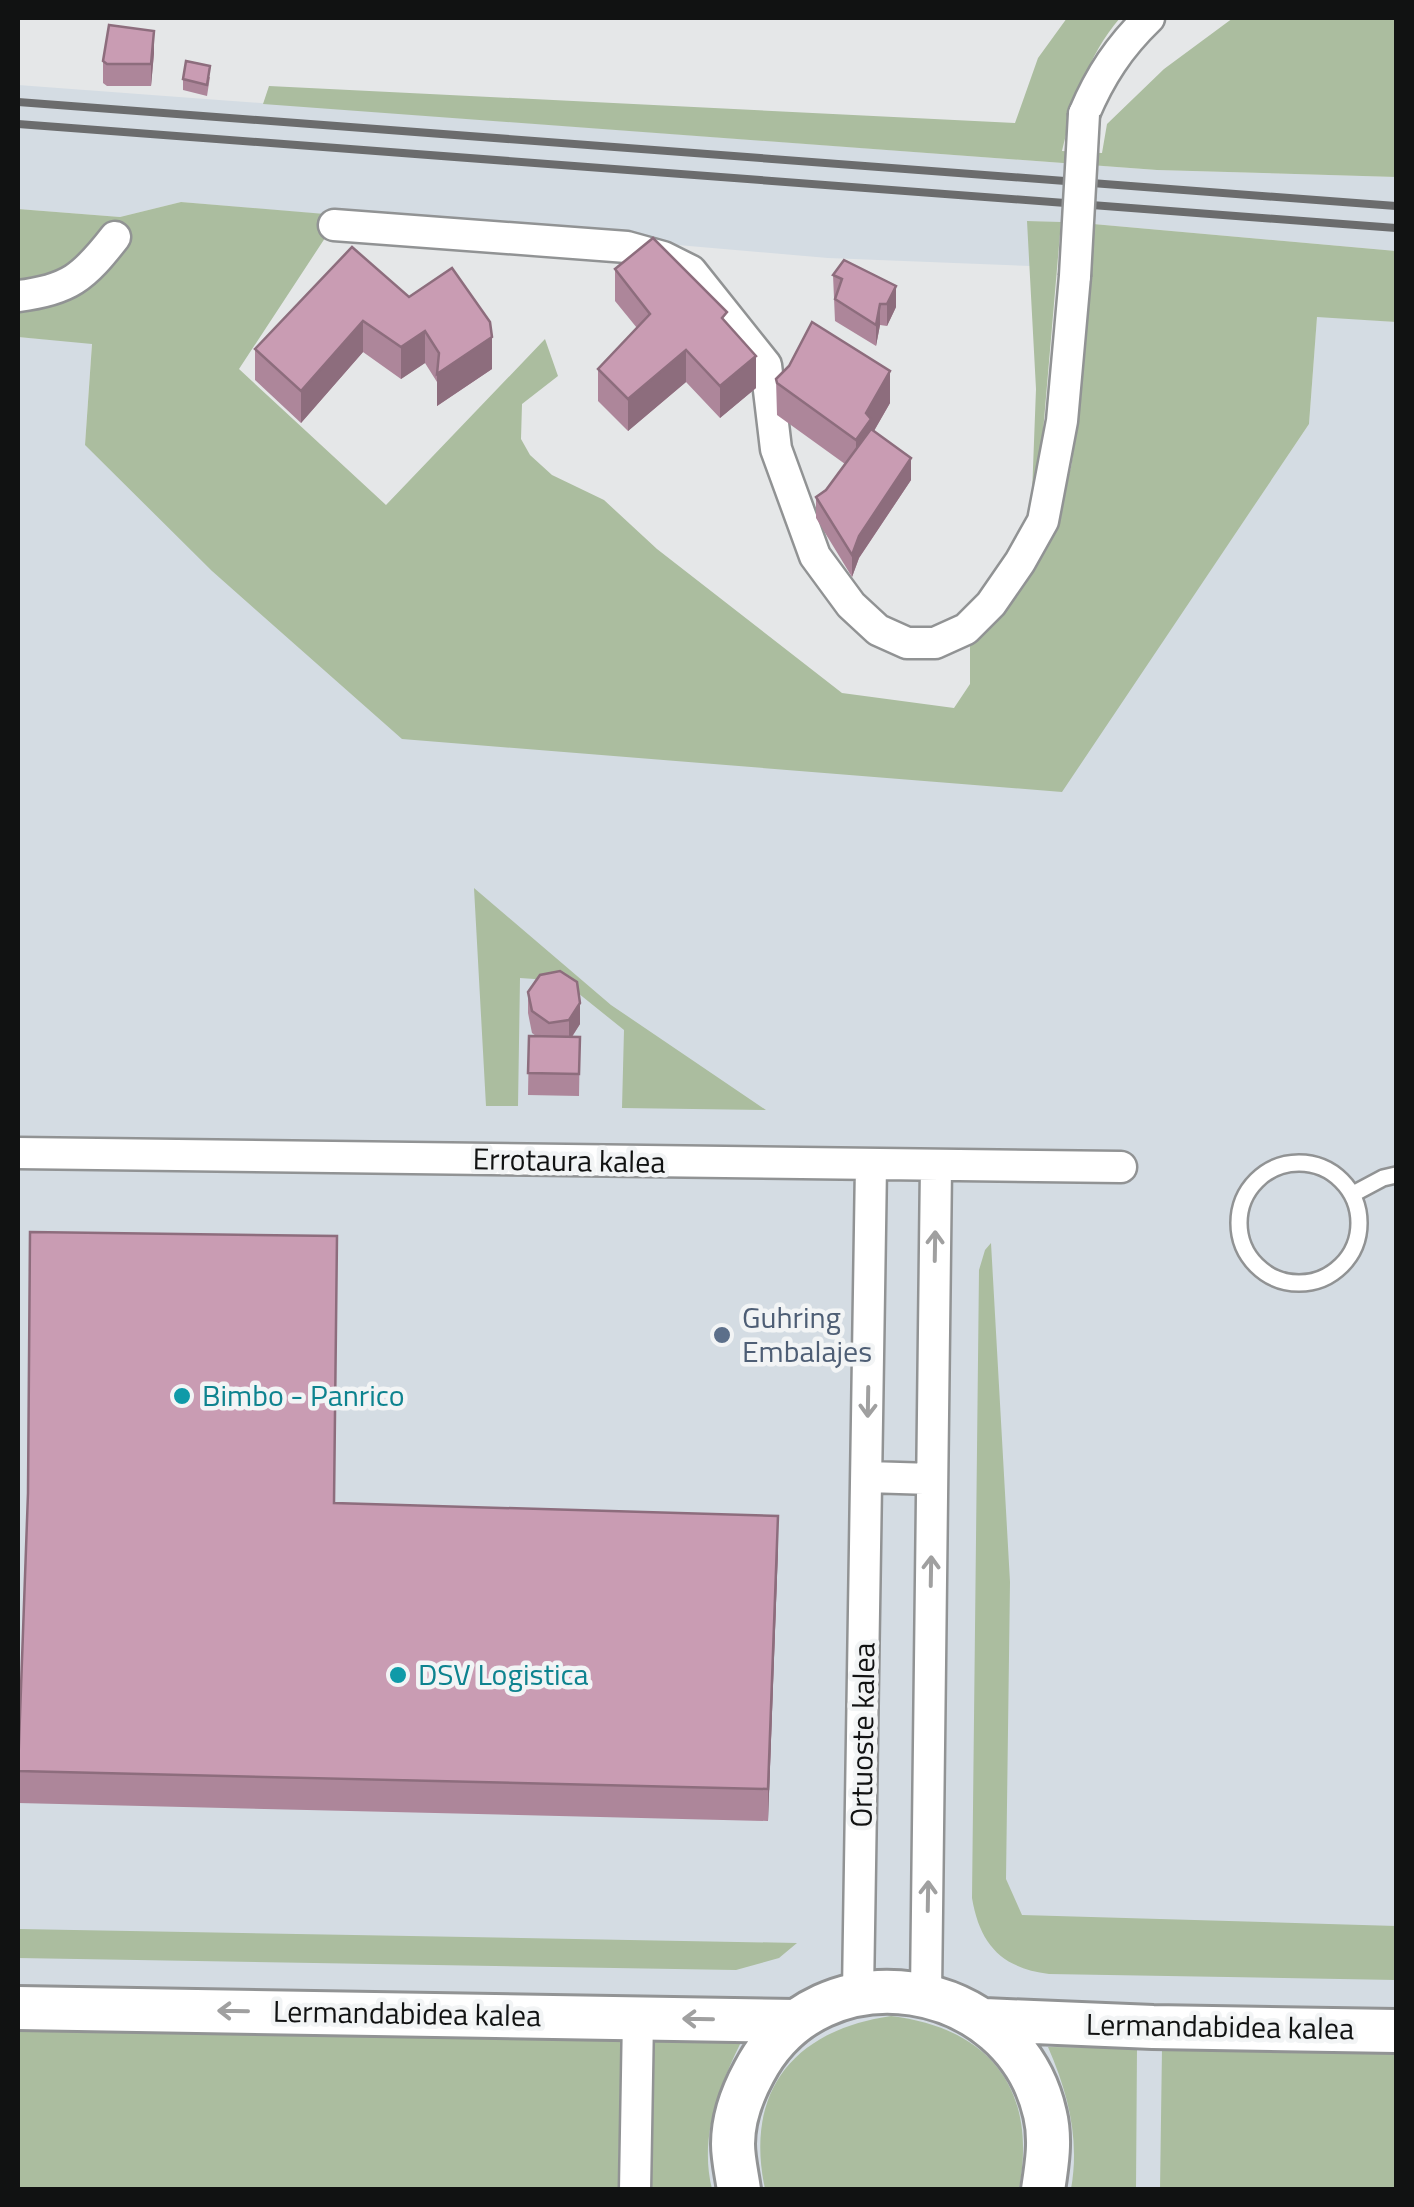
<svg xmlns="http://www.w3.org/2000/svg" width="1414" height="2207" viewBox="0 0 1414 2207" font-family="'Titillium Web',sans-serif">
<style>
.built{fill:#d4dce3}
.green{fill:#abbd9f}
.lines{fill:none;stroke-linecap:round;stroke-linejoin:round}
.lane-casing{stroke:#919394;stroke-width:20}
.street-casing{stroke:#919394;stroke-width:35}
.secondary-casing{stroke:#919394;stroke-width:48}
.lane{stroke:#fff;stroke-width:15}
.street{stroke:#fff;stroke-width:30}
.secondary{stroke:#fff;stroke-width:42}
.rail{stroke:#6b6c6d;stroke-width:8}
.street-bridge-casing{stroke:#919394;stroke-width:35;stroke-linecap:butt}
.street-bridge{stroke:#fff;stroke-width:30}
.wall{fill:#ad869a}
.shaded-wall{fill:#8d6d7d}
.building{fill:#c99cb3;stroke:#8d6d7d;stroke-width:2.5}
.oneway{stroke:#a0a0a0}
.service-dot{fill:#5c6f8a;stroke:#f2f4f5;stroke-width:4}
.culture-dot{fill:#0f9aa8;stroke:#f2f4f5;stroke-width:4}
.labels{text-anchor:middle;stroke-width:9;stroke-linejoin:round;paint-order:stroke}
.street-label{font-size:30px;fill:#111212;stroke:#f2f4f5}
.service-label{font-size:30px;fill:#4e5e75;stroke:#f2f4f5;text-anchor:start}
.culture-label{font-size:30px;fill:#0d838f;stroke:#f2f4f5;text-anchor:start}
</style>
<rect width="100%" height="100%" fill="#e5e7e8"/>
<path class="built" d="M18,85l1139,85 239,7v74l-303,-27 -65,-3 3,45 -203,-8 -647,-56 -61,15 -102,-8z
M1317,316l79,6v1867h-1378v-1852l74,6 -7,102 976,347 248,-368z"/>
<path class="green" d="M1067,18h53c-33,38 -46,85 -58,133l40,2 5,-29 57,-55 69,-51h163v159l-239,-7 -894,-66 6,-18 746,37 23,-65z
M181,202l144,12 2,21 -88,134 147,136 159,-166 13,37 -36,28 -1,35 9,16 22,20 52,25 53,49 185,144 112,15 16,-24v-42l85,-116 16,-59 7,-47 15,-196 303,27v71l-79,-5 -8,107 -247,368 -660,-53 -190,-168 -127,-126 7,-101 -74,-7v-30l51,-33 -51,12v-77l102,8z
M1027,221l34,1 -21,245 -8,27 4,-105z
M474,888l137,117 155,105 -144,-2 2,-78 -61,-49 -43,-3 -2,128h-32z
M991,1243l19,339 -4,297 16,36 374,11v54l-347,-6c-47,-6 -69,-29 -77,-76l7,-628 6,-20z
M18,1929l779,14 -18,15 -43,12 -718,-12z
M891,2016c99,12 147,74 128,173h-254c-21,-98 29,-159 126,-173z
M18,2029l603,9 -3,151 -600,1z
M645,2038l97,2c-23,47 -43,97 -30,149l-69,1z
M1048,2047l89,1 -1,141h-65c9,-50 -3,-96 -23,-142z
M1162,2048l234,4v137l-236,1z"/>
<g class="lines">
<g class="lane-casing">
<path id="lane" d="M1239 1223a60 60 0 1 1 120 0a60 60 0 1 1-120 0Z
M1353,1194l30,-16 13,-3"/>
</g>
<g class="street-casing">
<path id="street" d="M1084,114c16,-38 35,-67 65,-96
M334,225l293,22 36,10 28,14 75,94 10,84 39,107 36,49 27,25 29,13h28l31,-14 25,-25 29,-42 23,-41 19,-100 13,-145
M18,296c51,-6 66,-19 97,-59
M18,1153l1103,14
M867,1477l65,2
M858,1993l13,-828
M926,1994l10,-828
M635,2190l3,-172"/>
</g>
<g class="secondary-casing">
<path id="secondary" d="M18,2008l778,13
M984,2020l169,7 243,4
M739,2190c-2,-15 -6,-31 -6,-46 0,-25 9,-50 21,-72 66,-127 260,-96 291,42 6,25 2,50 -2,76"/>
</g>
<use href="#lane" class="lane"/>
<use href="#street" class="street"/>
<use href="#secondary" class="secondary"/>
<path class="rail" d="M18,102l1378,104
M18,124l1378,104"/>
<g class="street-bridge-casing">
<path id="street-bridge" d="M1075,276l9,-162"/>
</g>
<use href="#street-bridge" class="street-bridge"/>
</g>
<path class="wall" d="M154,53l-3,33h-44l-4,-3v-22z
M210,77l-3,19 -24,-6v-11z
M352,247l140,122 -55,37v-24l-12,-19 -24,16 -38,-27 -62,71 -46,-43v-31z
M615,269l112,54 29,65 -36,30 -34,-36 -58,49 -30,-30v-32l39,-41 -22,-27z
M833,275l63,32 -9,19 -7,-1 -4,21 -41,-25z
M776,379l114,24 -16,28 37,49 -52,78 -7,19 -36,-59v-21l10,-7 19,-26 -68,-49z
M528,992l52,32 -8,13h8l-1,59 -51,-1 1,-59h7l-4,-3 -4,-20z
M334,1503l444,45 -10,273 -750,-18v-32z"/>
<path class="shaded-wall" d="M154,31v22l-3,33v-22z
M896,286v21l-9,19v-22z
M880,304v21l-4,21v-21z
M363,321v31l-62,71v-32z
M425,331v32l-24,16v-32z
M492,337v32l-55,37v-32z
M686,350v32l-58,49v-32z
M756,356v32l-36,30v-32z
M890,371v32l-19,33 -15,36v-32l10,-27z
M911,458v22l-52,78 -7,19v-22l7,-19z
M580,1003v21l-11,17v-21z
M778,1516v32l-10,273v-32z"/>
<path class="building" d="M109,25l45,6 -3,33h-44l-4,-3z
M186,61l24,5 -3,19 -24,-6z
M653,238l74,74 -5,6 34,38 -36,30 -34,-36 -58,49 -30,-30 52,-55 -35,-45z
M352,247l57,50 43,-29 38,54 2,15 -55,37 2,-21 -14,-22 -24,16 -38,-26 -62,70 -46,-42z
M844,260l52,26 -9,18h-7l-4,21 -41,-26 7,-20 -9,-4z
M812,322l78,49 -24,42 5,6 -15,21 -79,-57 -1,-4 13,-13z
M871,429l40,29 -52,78 -7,19 -36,-58 10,-7z
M560,971l17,11 3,21 -11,17 -20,3 -17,-12 -4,-19 12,-17z
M529,1036l51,1 -1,37 -51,-1z
M30,1232l307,4 -3,267 444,13 -10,273 -750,-18 10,-278z"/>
<defs><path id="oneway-shaft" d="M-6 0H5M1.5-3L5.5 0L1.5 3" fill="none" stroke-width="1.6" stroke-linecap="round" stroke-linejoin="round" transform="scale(2.5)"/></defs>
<g class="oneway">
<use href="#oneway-shaft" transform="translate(935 1246) rotate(-89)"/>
<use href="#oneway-shaft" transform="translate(868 1402) rotate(91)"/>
<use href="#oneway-shaft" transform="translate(931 1571) rotate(-89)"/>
<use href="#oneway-shaft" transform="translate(928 1896) rotate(-89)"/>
<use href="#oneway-shaft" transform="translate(233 2011) rotate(-179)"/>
<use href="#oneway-shaft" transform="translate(698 2019) rotate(-179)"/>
</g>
<circle class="service-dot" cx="722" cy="1335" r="10"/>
<g class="culture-dot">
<circle cx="182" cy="1396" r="10"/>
<circle cx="398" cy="1675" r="10"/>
</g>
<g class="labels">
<g class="street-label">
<text transform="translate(569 1161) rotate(1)" y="10">Errotaura kalea</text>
<text transform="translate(863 1735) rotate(-89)" y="10">Ortuoste kalea</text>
<text transform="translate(407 2014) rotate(1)" y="10">Lermandabidea kalea</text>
<text transform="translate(1220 2027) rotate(1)" y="10">Lermandabidea kalea</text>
</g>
<g class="service-label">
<text x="742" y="1328">Guhring<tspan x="742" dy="34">Embalajes</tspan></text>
</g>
<g class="culture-label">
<text x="202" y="1406">Bimbo - Panrico</text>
<text x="418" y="1685">DSV Logistica</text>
</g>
</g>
<rect width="1414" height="2207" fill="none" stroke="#111212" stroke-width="40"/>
</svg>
